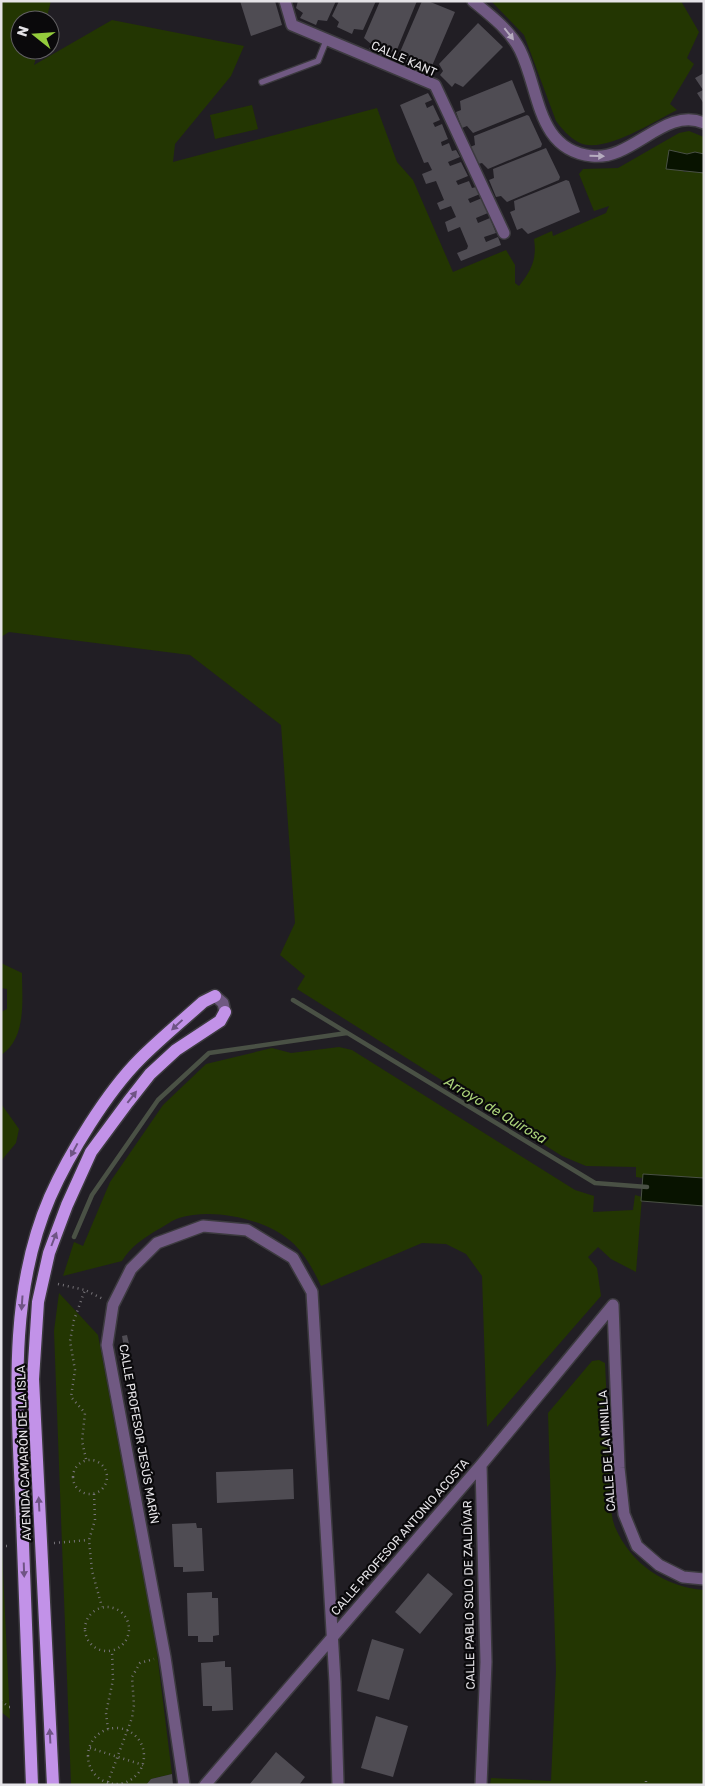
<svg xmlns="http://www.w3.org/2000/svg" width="705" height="1786" viewBox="0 0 705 1786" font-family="Rubik,sans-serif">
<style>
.green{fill:#233602}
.water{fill:#081300;stroke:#4a5145}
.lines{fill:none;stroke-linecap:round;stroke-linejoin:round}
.stream{stroke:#4a5145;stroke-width:4.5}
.building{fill:#4f4c53}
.lane-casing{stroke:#3c3a3f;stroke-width:8}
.street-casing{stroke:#3c3a3f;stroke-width:14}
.primary-casing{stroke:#3c3a3f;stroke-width:15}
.path{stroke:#767378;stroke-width:2.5;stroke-dasharray:1 4;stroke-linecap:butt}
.lane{stroke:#705982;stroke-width:5.5}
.street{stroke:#705982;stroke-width:11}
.primary{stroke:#c292e8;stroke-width:12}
.oneway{fill:#b6acbf}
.oneway2{fill:#6f5485}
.labels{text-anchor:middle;stroke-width:4.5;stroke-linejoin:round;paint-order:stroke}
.street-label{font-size:12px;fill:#e5e3e7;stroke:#0a090b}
.water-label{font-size:14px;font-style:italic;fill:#aad179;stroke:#0a090b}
</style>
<rect width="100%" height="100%" fill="#211e24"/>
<path class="green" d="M1,1h50l-5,19h-26v30h18l-4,15 78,-45 132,26 -13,30 -56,68 -2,18 204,-54 20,54 16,18 40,92 53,-22 9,15v18l4,3c13,-16 18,-28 15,-47l18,-8 1,5 53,-23 3,-7 -15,5 -15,-37 4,-5 35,-1 61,-35 10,-2 15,6v17l-9,-2 -8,2 -18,-4 15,22 7,-1 13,2v1005l-61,-4v4l-7,-1v-10l-50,-1 -24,-10 -265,-167 8,-13 -25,-21 15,-32 -14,-198 -91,-70 -181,-23 -8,5z
M491,1h190l18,31 -12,26 7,6 -24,40 7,6c-23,11 -75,46 -99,32 -9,-5 -16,-13 -22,-21l-32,-86z
M252,105l6,24 -43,10 -5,-24z
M1,963l21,10c0,27 5,65 -21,82v-43l6,-3v-20l-6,-1z
M339,1047l13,3 223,140 19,6 -1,16 40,-2 2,-15 7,2 -6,75 -25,-13 -13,-12 -10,10 9,11 4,28 -114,131 -5,-151 -16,-22 -20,-10 -24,-1 -101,43c-7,-15 -15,-30 -27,-42 -26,-25 -81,-37 -115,-26 -7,2 -14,8 -20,11 -14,8 -29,18 -37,32l-59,15 11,-34 9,4 27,-64 53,-77 43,-41 66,-16 19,5z
M1,1100l1,5 17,24 -3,14 -15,18z
M59,1293l39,42 58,310 16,129 -21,5 -5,6h-75l-17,-454z
M599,1360l6,3c2,37 3,74 5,111 1,16 -1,38 5,53 16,37 50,60 89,63v133l-2,8 2,1v53h-214l1,-7 60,3 5,-110 -8,-258 44,-52z
M1,1541l1,9 8,169 -9,-7z"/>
<path class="water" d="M669,150l18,4 8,-2 9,2v19l-38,-4z
M643,1174l61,4v28l-63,-5z"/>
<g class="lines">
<path class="stream" d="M293,1000l302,183 52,4
M74,1237l18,-42 66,-95 51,-47 138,-20"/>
</g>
<path class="building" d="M240,1h35l7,24 -31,11z
M298,1h38l-9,20 -9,-1 -2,5 -16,-7 3,-5 -7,-5z
M339,1h37l-13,29 -9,-1 -2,5 -15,-7 2,-5 -7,-6z
M380,1h37l-21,51 -9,-1 -2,5 -16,-7 2,-5 -7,-6z
M422,1h6l27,11 -23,54 -9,-1 -3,5 -15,-7 2,-5 -7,-6z
M478,23l25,24 -40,40 -8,-4 -3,4 -12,-12 3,-4 -4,-7z
M704,73v31l-7,-11 6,-3 -8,-12z
M512,80l13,32 -52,21 -6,-7 -5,2 -6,-16 5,-2 -1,-9z
M428,93l4,7 -7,3 2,5 6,-3 7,15 -7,3 2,4 7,-3 6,15 -7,3 1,4 7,-3 3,8 4,-1 4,7 -12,5 2,4 11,-4 7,14 -12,5 2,4 11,-4 3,7 4,-1 2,2 2,5 -12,5 2,4 12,-5 6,15 -12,5 2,5 12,-5 6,15 -12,4 2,5 12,-5 2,5 1,3 -40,16 -4,-8 10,-4 1,-3 -8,-19 -12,5 -3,-10 11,-5 -5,-11 -11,4 -3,-7 7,-3 -8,-19 -10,3 -4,-10 10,-4 -4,-8 -4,1 -24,-58z
M527,115l2,1 13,28 -1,3 -53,22 -6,-6 -4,1 -8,-17 5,-2 -1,-9z
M546,148l14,29 -1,3 -52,22 -6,-6 -5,1 -7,-17 5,-2 -1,-9z
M566,180l3,1 11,31 -52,22 -6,-6 -5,2 -7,-18 5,-2 -1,-9z
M127,1335l3,13h-6l-2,-12z
M293,1469l1,30 -77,4 -1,-31z
M196,1523l1,5h5l2,43 -21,1v-5h-9l-2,-43z
M428,1573l25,21 -33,40 -25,-22z
M212,1592v6h6l1,37 -6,1v6h-15v-6h-10l-1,-43z
M372,1639l32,10 -15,51 -32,-9z
M225,1661v6h6l2,43 -21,1v-5h-9l-2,-43z
M376,1716l32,10 -15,51 -32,-9z
M276,1752l29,25 -6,8h-50z
M172,1774l1,11h-27l5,-6z"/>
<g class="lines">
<g class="lane-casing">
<path id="lane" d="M262,82l56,-21 8,-20"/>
</g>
<g class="street-casing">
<path id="street" d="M285,1l7,24 143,60 69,148
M473,1c17,14 37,29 47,49 20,40 16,100 72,106 40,5 73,-50 112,-33
M215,996l8,7 2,9
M613,1305l6,163 5,46 13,32 22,19 24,12 21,2
M184,1785l-19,-128 -58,-312 6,-40 18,-36 26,-26 46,-17 44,4 46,28 19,34 23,390 3,103
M205,1785l276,-320 132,-160
M481,1785l5,-123 -5,-197"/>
</g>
<g class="primary-casing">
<path id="primary" d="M32,1785c-3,-89 -7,-178 -10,-267 -4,-107 -16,-220 28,-321 19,-43 57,-105 90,-138 20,-20 42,-38 63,-57l12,-6
M53,1785l-20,-406 5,-77 11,-49 18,-48 24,-53 37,-50 22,-28 26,-24 44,-29 5,-9"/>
</g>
<path class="path" d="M58,1284l27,6
M86,1459l-4,-18 3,-28 -14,-16 4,-27 -5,-29 4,-21 11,-30 18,9
M73 1477a17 17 0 1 1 34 0a17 17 0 1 1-34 0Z
M94,1494l1,26 -6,20 3,31 10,36
M54,1543l35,-3
M1,1546h6
M85 1629a22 22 0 1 1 44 0a22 22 0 1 1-44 0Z
M1,1701l8,6h5
M88 1756a28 28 0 1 1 56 0a28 28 0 1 1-56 0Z
M108,1729l-2,-16 7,-33 -1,-30
M90,1748l53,17
M646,1781v4
M108,1782l24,-64 2,-13 -2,-28 8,-14 14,-4"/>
<use href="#lane" class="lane"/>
<use href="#street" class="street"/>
<use href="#primary" class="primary"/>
</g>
<defs><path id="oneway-solid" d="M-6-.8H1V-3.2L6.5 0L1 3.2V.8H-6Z" transform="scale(1.25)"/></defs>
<g class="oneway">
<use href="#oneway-solid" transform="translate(509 34) rotate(52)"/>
<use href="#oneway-solid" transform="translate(597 156) rotate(1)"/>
</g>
<g class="oneway2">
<use href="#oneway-solid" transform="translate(177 1025) rotate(137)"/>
<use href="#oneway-solid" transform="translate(132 1097) rotate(-52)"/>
<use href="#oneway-solid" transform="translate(74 1150) rotate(118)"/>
<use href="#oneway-solid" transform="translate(54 1239) rotate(-69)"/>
<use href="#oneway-solid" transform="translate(22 1303) rotate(94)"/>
<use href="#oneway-solid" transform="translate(39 1504) rotate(-93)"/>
<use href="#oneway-solid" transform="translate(24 1570) rotate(88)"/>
<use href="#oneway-solid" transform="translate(50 1736) rotate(-93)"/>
</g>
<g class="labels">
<g class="street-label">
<text transform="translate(404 59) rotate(24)" y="4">CALLE KANT</text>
<text transform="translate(139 1434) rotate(80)" y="4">CALLE PROFESOR JESÚS MARÍN</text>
<text transform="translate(607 1451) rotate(-94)" y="4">CALLE DE LA MINILLA</text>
<text transform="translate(24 1453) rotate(-92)" y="4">AVENIDA CAMARÓN DE LA ISLA</text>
<text transform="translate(400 1537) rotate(-49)" y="4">CALLE PROFESOR ANTONIO ACOSTA</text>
<text transform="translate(469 1595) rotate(-91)" y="4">CALLE PABLO SOLO DE ZALDÍVAR</text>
</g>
<g class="water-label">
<text transform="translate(496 1110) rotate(31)" y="5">Arroyo de Quirosa</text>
</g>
</g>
<rect width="705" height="1786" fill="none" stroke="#e5e3e7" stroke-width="5"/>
<g transform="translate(35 35) rotate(287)"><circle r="24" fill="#0a090b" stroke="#626063"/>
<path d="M0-4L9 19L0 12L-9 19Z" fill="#94cc3c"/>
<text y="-8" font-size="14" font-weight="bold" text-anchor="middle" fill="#e5e3e7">N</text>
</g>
</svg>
